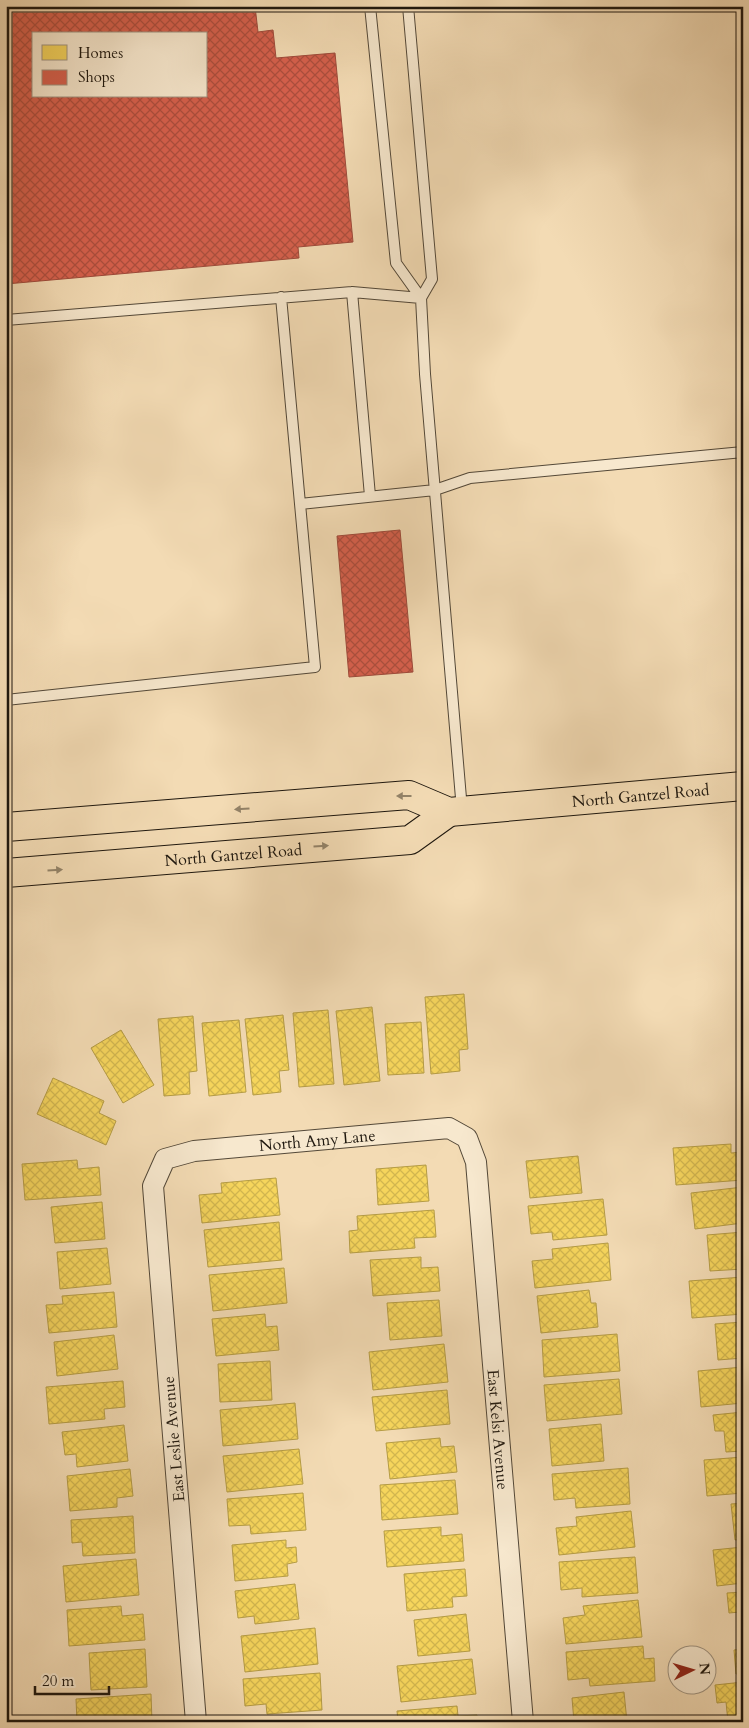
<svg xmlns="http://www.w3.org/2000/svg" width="749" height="1728" viewBox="0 0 749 1728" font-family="Cardo,serif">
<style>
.homes{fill:url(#homes-cross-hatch);stroke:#b59c45}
.shops{fill:url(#shops-cross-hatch);stroke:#9f4a3a;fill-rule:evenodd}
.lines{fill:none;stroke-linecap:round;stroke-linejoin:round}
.lane-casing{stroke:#534838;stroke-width:12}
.street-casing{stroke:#534838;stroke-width:22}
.primary-casing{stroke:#1e170e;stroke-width:30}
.lane{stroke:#f7e8ce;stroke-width:10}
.street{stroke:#f7e8ce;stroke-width:20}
.primary{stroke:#f3dbb4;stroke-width:28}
.oneway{fill:#938369}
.labels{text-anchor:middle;stroke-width:5;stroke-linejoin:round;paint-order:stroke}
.street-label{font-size:16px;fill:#1e170e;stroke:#f7e8ce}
</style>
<defs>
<pattern id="homes-cross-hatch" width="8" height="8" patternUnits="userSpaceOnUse" patternTransform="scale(1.25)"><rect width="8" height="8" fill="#f6d55c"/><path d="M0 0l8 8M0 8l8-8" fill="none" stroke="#d2b64f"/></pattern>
<pattern id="shops-cross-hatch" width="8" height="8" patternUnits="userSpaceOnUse" patternTransform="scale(1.25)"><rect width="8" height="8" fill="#d6604d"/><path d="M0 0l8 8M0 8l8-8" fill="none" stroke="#ad4e3e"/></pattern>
</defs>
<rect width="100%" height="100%" fill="#f3dbb4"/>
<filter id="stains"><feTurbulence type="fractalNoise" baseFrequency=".004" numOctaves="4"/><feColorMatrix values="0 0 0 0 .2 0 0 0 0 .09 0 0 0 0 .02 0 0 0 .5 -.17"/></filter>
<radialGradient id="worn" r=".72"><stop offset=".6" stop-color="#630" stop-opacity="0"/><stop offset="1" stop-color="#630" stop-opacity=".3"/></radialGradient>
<path class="homes" d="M464,994l4,55 -9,1 1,21 -29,3 -6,-77z
M372,1007l8,74 -36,4 -8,-74z
M328,1010l6,74 -35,3 -6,-74z
M283,1015l6,55 -10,1 2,21 -28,3 -8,-76z
M193,1016l4,55 -8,1 1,22 -26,2 -6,-77z
M239,1020l7,72 -37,4 -7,-73z
M421,1022l3,51 -36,2 -3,-51z
M121,1030l33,55 -31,18 -32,-55z
M53,1078l51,23 -5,12 17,8 -10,24 -69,-31z
M731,1144v9l12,-1v28l-67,5 -3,-37z
M578,1156l4,37 -52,5 -4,-37z
M77,1160l1,9 21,-2 2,28 -76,5 -3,-36z
M426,1165l3,36 -51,4 -2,-36z
M276,1178l4,37 -78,8 -3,-28 23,-2 -1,-10z
M743,1187v36l-48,6 -4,-36z
M603,1199l4,36 -54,5 -1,-8 -21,2 -3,-28z
M102,1202l3,37 -50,4 -4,-36z
M434,1210l2,27 -22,1 1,10 -65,5 -1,-22 9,-1 -1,-14z
M279,1222l3,38 -74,7 -4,-37z
M743,1232v37l-33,2 -3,-36z
M608,1243l3,37 -76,8 -3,-27 21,-2 -1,-10z
M107,1248l4,36 -51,5 -3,-37z
M421,1257v11l17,-1 2,24 -67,5 -3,-36z
M284,1268l3,35 -74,8 -4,-36z
M743,1277v37l-51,4 -3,-37z
M589,1290l2,13h5l2,24 -57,6 -4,-37z
M114,1292l3,35 -68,6 -3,-28 17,-1 -1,-8z
M439,1300l3,36 -52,4 -3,-37z
M265,1314l1,13 11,-1 2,24 -63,6 -4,-37z
M743,1322v36l-25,2 -3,-36z
M617,1334l3,37 -76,6 -2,-37z
M114,1335l4,34 -61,7 -3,-34z
M444,1344l4,38 -75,8 -4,-38z
M270,1361l2,39 -52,2 -2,-38z
M743,1367v36l-42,4 -3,-36z
M619,1379l3,35 -75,7 -3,-36z
M123,1381l2,26 -21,2 1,10 -56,5 -3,-37z
M447,1390l3,34 -74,7 -4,-34z
M295,1403l3,36 -75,7 -3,-36z
M743,1412v39l-17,1 -2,-21h-9l-2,-16z
M601,1424l3,37 -52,5 -3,-37z
M124,1425l4,36 -51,6 -1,-13 -11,1 -3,-23z
M440,1438l1,9 13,-1 3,26 -67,7 -4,-36z
M299,1449l4,35 -76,8 -4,-36z
M743,1457v36l-36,3 -3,-36z
M628,1468l2,36 -54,4 -1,-10 -21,2 -2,-26z
M130,1469l3,27 -16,2v9l-47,4 -3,-35z
M455,1480l3,34 -76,6 -2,-35z
M303,1493l3,37 -55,4 -1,-9 -21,1 -2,-27z
M743,1503v36l-8,1 -4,-36z
M631,1511l4,36 -76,8 -3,-27 21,-2 -1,-9z
M133,1516l2,37 -52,3 -1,-14 -10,1 -1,-23z
M441,1527v9l21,-2 2,27 -77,6 -3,-36z
M286,1540v8l10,-1 1,15 -10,2 1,12 -53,5 -3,-36z
M743,1547v36l-26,3 -4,-36z
M635,1557l3,36 -56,4v-9l-21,2 -2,-28z
M136,1559l3,36 -73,7 -3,-36z
M465,1569l2,27 -15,1 1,10 -46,4 -3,-37z
M295,1584l4,35 -44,5 -1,-8 -16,2 -3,-27z
M743,1592v36h-2l-1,-16 -11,1 -2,-20z
M638,1600l4,37 -76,7 -3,-26 22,-3 -2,-9z
M121,1606l1,10 21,-2 2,26 -76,6 -2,-36z
M466,1614l4,37 -52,5 -4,-36z
M315,1628l3,36 -73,8 -4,-36z
M643,1646l1,13 10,-1 1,23 -65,5 -1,-8 -21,2 -2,-28z
M145,1649l2,38 -56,3 -2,-37z
M743,1649v24l-7,1 -2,-24z
M472,1659l4,35 -75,8 -4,-36z
M320,1673l2,37 -55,4 -1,-10 -21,2 -2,-27z
M743,1682v38l-15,2 -2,-20 -9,1 -2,-18z
M624,1692l3,30h-53l-2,-24z
M151,1694l1,28h-75l-1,-23z
M457,1706l1,10 19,-1v7h-79l-1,-11z"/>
<path class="shops" d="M6,6h249l3,26 15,-2 3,28 59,-5 18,189 -55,5 1,11 -293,26zM34,34h172v62h-172z
M400,530l13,142 -64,5 -12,-141z"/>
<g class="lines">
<g class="lane-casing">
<path id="lane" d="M370,6l26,257 25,35
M408,6l24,273 -11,19 4,76 37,436
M352,292l18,204
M6,320l346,-28 69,6
M300,504l135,-14 35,-12 273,-26
M6,700l309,-33 -34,-370"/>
</g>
<g class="street-casing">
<g id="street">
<path id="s1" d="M196,1722l-43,-536 12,-27 29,-8 255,-23 18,10 9,24 47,560"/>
</g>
</g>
<g class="primary-casing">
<g id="primary">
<path id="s2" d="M6,827l403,-32 40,17 294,-26"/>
<path id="s3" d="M6,873l404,-33 39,-28"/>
</g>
</g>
<use href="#lane" class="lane"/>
<use href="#street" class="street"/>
<use href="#primary" class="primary"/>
</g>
<defs><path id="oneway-solid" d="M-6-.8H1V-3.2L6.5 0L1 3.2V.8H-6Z" transform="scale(1.25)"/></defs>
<g class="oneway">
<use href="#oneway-solid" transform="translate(404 796) rotate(180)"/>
<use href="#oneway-solid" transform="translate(242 809) rotate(176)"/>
<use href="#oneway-solid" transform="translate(321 846) rotate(-4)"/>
<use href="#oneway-solid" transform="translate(55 870) rotate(-4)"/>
</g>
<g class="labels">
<g class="street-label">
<text dy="6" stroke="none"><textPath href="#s2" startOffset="640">North Gantzel Road</textPath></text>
<text dy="6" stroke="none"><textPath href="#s3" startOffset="228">North Gantzel Road</textPath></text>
<text dy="6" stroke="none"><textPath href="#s1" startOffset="721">North Amy Lane</textPath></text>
<text dy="6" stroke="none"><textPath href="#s1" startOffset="1168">East Kelsi Avenue</textPath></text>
<text transform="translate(173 1439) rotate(-95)" y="6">East Leslie Avenue</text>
</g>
</g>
<rect width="749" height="1728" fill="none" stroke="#f3dbb4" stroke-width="25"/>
<rect x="8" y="8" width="734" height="1713" fill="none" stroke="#1e170e" stroke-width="2.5"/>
<rect x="12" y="12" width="724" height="1703" fill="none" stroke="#1e170e"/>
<rect x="32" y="32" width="175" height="65" fill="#f7e8ce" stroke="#a09481"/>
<rect x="42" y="45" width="25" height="15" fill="#f6d55c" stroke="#a09481"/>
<text x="78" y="58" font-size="15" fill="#1e170e">Homes</text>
<rect x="42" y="70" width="25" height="15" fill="#d6604d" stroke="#a09481"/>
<text x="78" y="82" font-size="15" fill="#1e170e">Shops</text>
<g transform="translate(692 1670) rotate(85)"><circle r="24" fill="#f7e8ce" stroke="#a09481"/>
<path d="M0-4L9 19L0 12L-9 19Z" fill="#8f2418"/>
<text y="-8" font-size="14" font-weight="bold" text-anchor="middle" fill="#1e170e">N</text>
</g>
<path d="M35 1686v8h74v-8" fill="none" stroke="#1e170e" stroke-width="2.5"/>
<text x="42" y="1686" font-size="15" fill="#1e170e" stroke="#f7e8ce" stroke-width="4" paint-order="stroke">20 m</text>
<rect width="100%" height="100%" filter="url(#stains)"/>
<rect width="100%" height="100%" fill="url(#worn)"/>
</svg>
